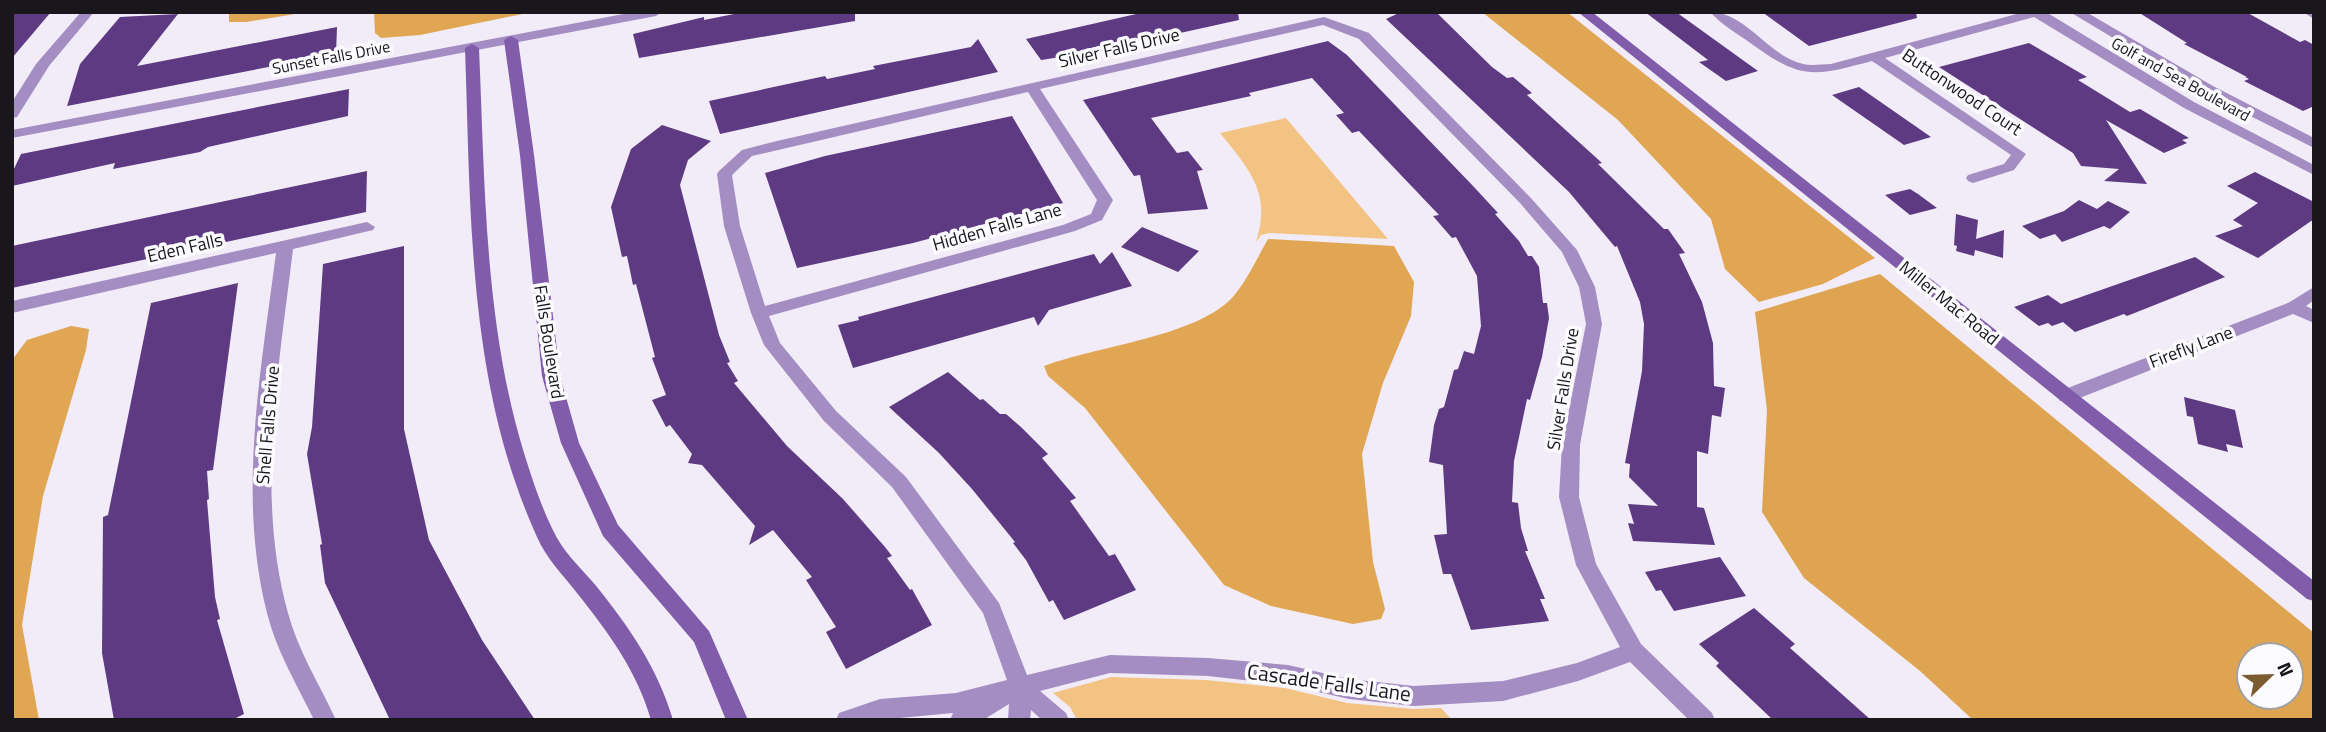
<svg xmlns="http://www.w3.org/2000/svg" width="2326" height="732" viewBox="0 0 2326 732" font-family="'Titillium Web',sans-serif">
<style>
.green{fill:#f3c383}
.forest{fill:#dea451;fill-rule:evenodd}
.water{fill:#e0a653}
.building{fill:#5e3a83}
.lines{fill:none;stroke-linecap:round;stroke-linejoin:round}
.street{fill:#a48dc2;fill-rule:evenodd}
.secondary{fill:#815caa;fill-rule:evenodd}
.labels{text-anchor:middle;stroke-width:7;stroke-linejoin:round;paint-order:stroke}
.far-street-label{font-size:16px;fill:#19171b;stroke:#fcfbfe}
.street-label{font-size:18px;fill:#19171b;stroke:#fcfbfe}
.near-street-label{font-size:21px;fill:#19171b;stroke:#fcfbfe}
</style>
<rect width="100%" height="100%" fill="#f1ecf7"/>
<path class="green" d="M1286,118l102,121 -118,-6 -9,2 -5,7c16,-49 -7,-73 -36,-109z
M1111,677l95,3 79,8 62,15 66,6 28,-1 11,12h-375l-7,-13 -17,-14z"/>
<path class="forest" d="M1880,274l434,359v87h-341l-53,-49 -116,-93 -42,-66 5,-102 -12,-98zM2249,655h42v42h-42z"/>
<path class="water" d="M229,12h78l-61,10h-17z
M374,12h158l-112,23 -39,3 -6,-5z
M1482,12h85l308,246 -52,26 -64,18 -34,-33 -14,-50 -93,-99z
M1268,239l126,7 20,36 -3,34 -28,67 -21,71 11,108 12,47 -4,10 -28,5 -82,-18 -47,-21 -139,-177 -37,-32 -4,-10c53,-20 149,-29 187,-67 15,-16 26,-41 37,-60z
M71,326l18,3 -3,21 -43,146 -21,129 17,95h-27v-360l15,-20z"/>
<path class="building" d="M12,12h39l-39,46z
M744,12h111v9l-216,37 -6,-24 71,-17v3z
M1145,12h93l1,8 -145,32 -53,8 -15,-21z
M1401,12h35l56,55 15,11 6,-1 19,16 -5,2 75,68 -4,1 66,65h4l17,24 -6,1 23,48 11,41 1,43 11,2 -4,29 -9,-2 -4,39 -11,-3v56l7,1 11,37 -82,-4 -5,-18 6,1 -6,-20 30,2 -29,-29 1,-13 -5,-1 17,-92 2,-47 -4,-22 -23,-56 -2,1 -46,-55 -183,-173z
M1645,12h31l82,59 -32,10 -27,-19 9,-2z
M1762,12h154l1,6 -108,28z
M2138,12h108l54,30 5,-2 9,5v61l-11,5 -59,-30 5,-2 -4,-2h2l-63,-33 3,-1z
M178,14l-41,52 200,-39 -1,27 -269,52 13,-42 40,-47z
M978,39l20,33 -278,62 -11,-33 116,-25 2,3 48,-10 -2,-3 98,-19z
M1328,41l19,14 127,132 24,26 -3,1 24,27 9,15h4l7,11 4,36h4l2,15 -7,39 -12,43 -3,-1 -13,62 -2,41 6,1 3,25 7,23h-3l20,48h-5l9,22 -78,9 -20,-56h-8l-9,-39 13,-1 -4,-69 -14,-3 5,-37 5,-16 5,-2 10,-37 4,-1 6,-18 10,3 7,-28 -4,-50 -21,-39 -4,1 -19,-22 6,-1 -80,-84 -7,2 -16,-18 8,-2 -32,-35 -63,15 2,3 -100,22 26,35 11,-2 15,19 -6,1 11,38 -60,5 -8,-39 -6,1 -51,-76z
M2029,43l58,34 -9,3 52,32 10,-3 49,29 -7,2 5,3 -23,10 -58,-33 41,64 -43,-3 15,-12 -38,-3 -8,-13 -134,-86z
M1859,87l72,50 -27,8 -72,-50z
M349,89l-1,27 -140,31 -8,5 -87,17 2,-6 -103,23v-13l9,-19z
M1012,116l51,87 -150,40 -116,25 -32,-95 60,-17z
M662,125l49,16 -23,19 -8,25 39,150 11,27 -3,1 11,18 -4,2 53,63 56,53 42,48 7,9 -5,2 23,32 2,-1 20,36 -86,44 -20,-37 10,-5 -30,-47 6,-3 -39,-47 -24,15 6,-19 -53,-61 -14,-2 4,-9 -22,-29 -4,2 -14,-27 14,-5 -14,-37 3,-1 -19,-73 -3,1 -6,-29 -5,1 -11,-50 20,-58z
M367,171l-1,41 -354,76v-42z
M2255,172l59,30v17l-56,39 -43,-22 28,-10 -10,-6 25,-17 -31,-17z
M1910,189l8,5 19,14 -27,7 -25,-20z
M2079,200l18,9 11,-8 22,11 -20,17 -6,-3 -42,16 -7,-8 -15,5 -18,-13 42,-15z
M1956,214l22,6 -2,19 28,-9 -1,28 -28,-8 -1,6 -18,-5 1,-5 -3,-1z
M1142,227l57,24 -21,21 -57,-25z
M404,246v183l25,111 53,100 53,80h-145l-65,-137 -5,-38 2,-1 -15,-90 5,-27 11,-163z
M1112,252l20,34 -83,24 -11,16 -4,-9 -181,51 -15,-43 21,-5 -1,-3 236,-63 6,10z
M2195,257l30,20 -98,39 -3,-2 -49,18 -12,-10 -11,4 -4,-3 -9,3 -25,-19 34,-12 13,9z
M238,283l-25,187 -6,1 2,28 -2,1 8,97 5,22 -3,1 27,94 -12,6h-118l-12,-67 1,-136 5,-2 43,-212z
M948,372l32,28 3,-1 17,15h6l15,13 27,27 -6,4 34,40 -6,3 39,55 6,-2 21,36 -72,30 -11,-20 -4,2 -23,-42 -13,-17 2,-1 -43,-53 -33,-36 -50,-46z
M2184,397l51,13 8,38 -17,-4 2,8 -30,-8 -5,-27 -6,-1z
M1720,557l26,39 -72,15 -13,-21 -5,1 -11,-19z
M1754,608l41,36 -5,4 81,72h-98l-57,-54 3,-3 -20,-19z"/>
<g class="lines">
<path class="street" d="M81,12h13l-45,54 -32,51 -5,1v-16l24,-38z
M634,12h28l-6,4 -644,122v-8z
M1710,12c36,0 58,44 93,52 9,2 19,0 28,0l193,-52h22l148,90 120,63v10l-130,-67 -150,-91 -149,41 141,96 -12,16 -41,13 -5,-2 -2,-3 2,-3 36,-11 7,-9 -139,-94c-60,16 -71,19 -123,-19 -13,-9 -28,-18 -39,-30z
M2070,12h16l127,74 101,52v10l-111,-56z
M2303,12h11v7z
M1324,17l45,16 161,164 47,53 18,37 7,37 -22,121 -1,52 17,67 45,80 71,69 3,7h-26l-59,-58 -52,19 -75,20 -89,5 -65,-7 -61,-14 -80,-9 -98,-3 -70,18 26,22 3,7h-27l-11,-10 -1,10h-22l1,-16 -26,16h-33l3,-7 -75,7h-42l3,-7 41,-14 76,-6 51,-13 -24,-67 -91,-126 -68,-66 -60,-76 -13,-32 -27,-87 -7,-52 2,-3 23,-21 35,-9zM1323,25l36,14 161,164 42,49 17,35 7,37 -24,121 -3,52 17,68 44,82 -43,16 -74,18 -89,5 -65,-7 -61,-14 -80,-7 -98,-3 -83,20 -28,-72 -93,-126 -70,-66 -56,-68 -11,-27 306,-85 27,-11 11,-20 -73,-111zM1028,92l69,108 -6,14 -28,11 -298,81 -25,-80 -8,-51 20,-19z
M367,222l8,5 -2,3 -80,19c-14,119 -38,246 -5,364 10,38 32,72 48,107h-22c-17,-35 -38,-70 -47,-107 -30,-118 -6,-242 9,-360l-264,60v-12z
M2314,287v13l-8,6 8,4v13l-21,-9 -221,87h-12l-3,-5 3,-5 228,-88z"/>
<path class="secondary" d="M1578,12h14l722,569v20l-7,-2z
M511,36l7,4 16,115 26,221 19,67 39,82 91,106 39,89h-22l-32,-78 -91,-106 -42,-93 -19,-67 -22,-221 -16,-115z
M472,44l7,4c6,136 5,274 45,405 9,29 19,59 33,85 10,18 27,33 40,49 33,41 61,82 76,133h-22c-14,-49 -43,-88 -74,-127 -14,-18 -31,-35 -40,-56 -70,-154 -66,-324 -72,-489z"/>
</g>
<g class="labels">
<g class="far-street-label">
<text transform="translate(331 57) rotate(-11)" y="6">Sunset Falls Drive</text>
<text transform="translate(2181 79) rotate(29)" y="6">Golf and Sea Boulevard</text>
</g>
<g class="street-label">
<text transform="translate(1119 48) rotate(-13)" y="6">Silver Falls Drive</text>
<text transform="translate(1962 92) rotate(34)" y="6">Buttonwood Court</text>
<text transform="translate(997 227) rotate(-16)" y="6">Hidden Falls Lane</text>
<text transform="translate(185 248) rotate(-13)" y="6">Eden Falls</text>
<text transform="translate(1949 303) rotate(39)" y="6">Miller Mac Road</text>
<text transform="translate(549 342) rotate(81)" y="6">Falls Boulevard</text>
<text transform="translate(2191 347) rotate(-21)" y="6">Firefly Lane</text>
<text transform="translate(1563 389) rotate(-81)" y="6">Silver Falls Drive</text>
<text transform="translate(268 425) rotate(-85)" y="6">Shell Falls Drive</text>
</g>
<g class="near-street-label">
<text transform="translate(1329 683) rotate(8)" y="7">Cascade Falls Lane</text>
</g>
</g>
<rect width="2326" height="732" fill="none" stroke="#19171b" stroke-width="28"/>
<g transform="translate(2270 676) rotate(67)"><circle r="33" fill="#fcfbfe" stroke="#a1a0a3" stroke-width="2"/>
<path d="M0-5L12 26L0 18L-12 26Z" fill="#7b5c31"/>
<text y="-10" font-size="19" font-weight="bold" text-anchor="middle" fill="#19171b">N</text>
</g>
</svg>
